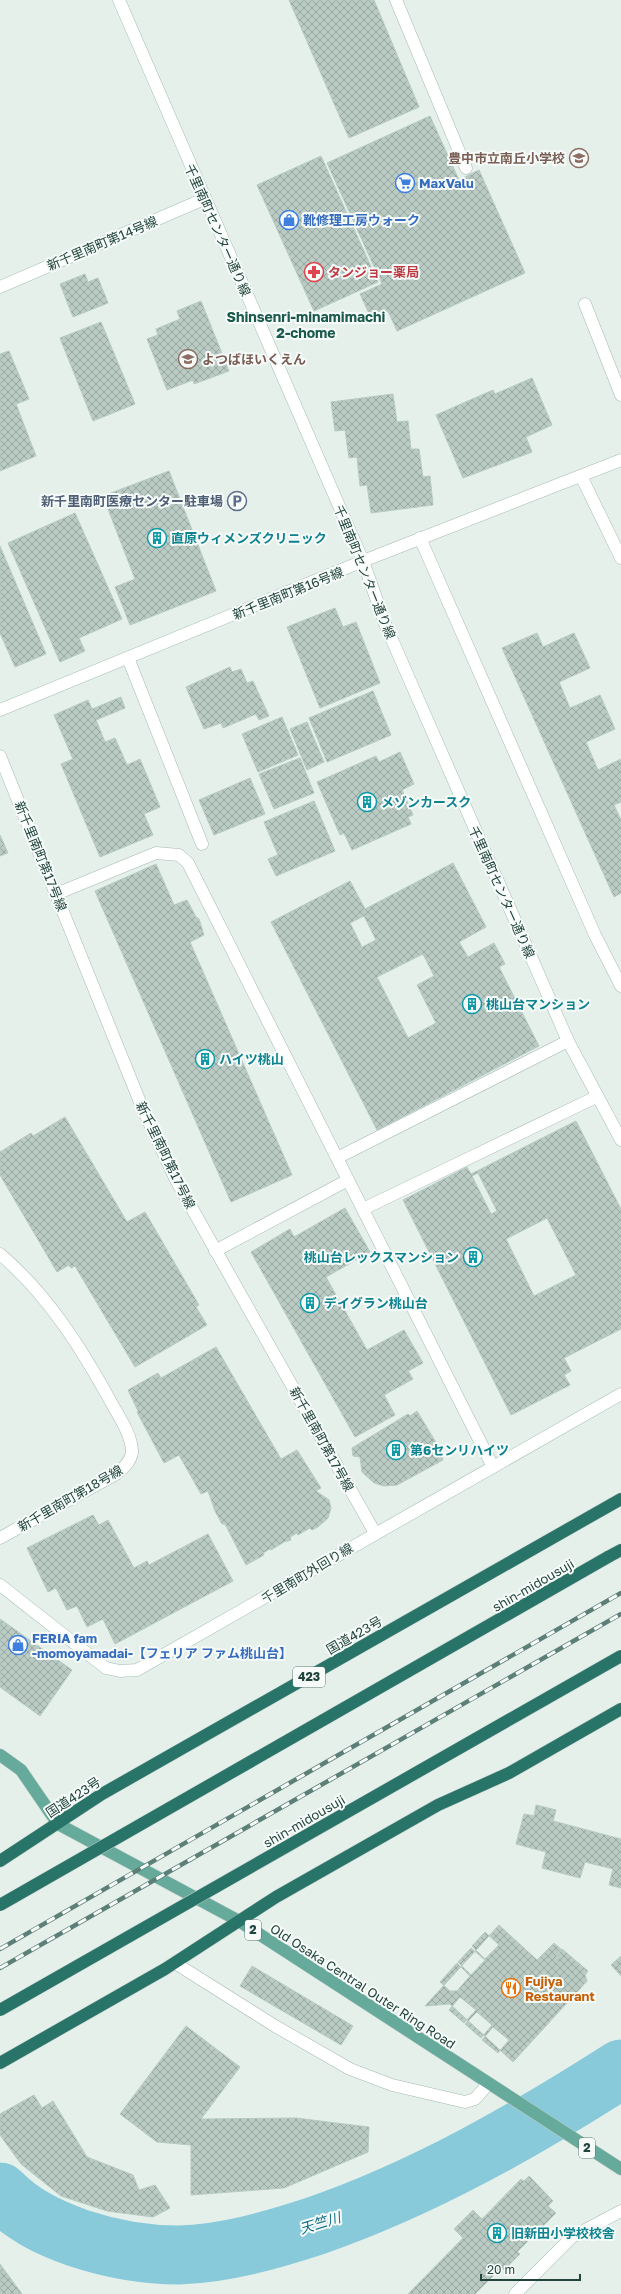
<svg xmlns="http://www.w3.org/2000/svg" width="621" height="2294" viewBox="0 0 621 2294" font-family="'Golos Text','Noto Sans JP',sans-serif">
<style>
.lines{fill:none;stroke-linecap:round;stroke-linejoin:round}
.river{stroke:#88cada;stroke-width:59}
.building{fill:url(#building-cross-hatch);stroke:#b6cac3;fill-rule:evenodd}
.lane-casing{stroke:#a6b9b3;stroke-width:13}
.street-casing{stroke:#a6b9b3;stroke-width:13}
.secondary-casing{stroke:#a2bdb4;stroke-width:13}
.primary-casing{stroke:#c1cbc8;stroke-width:13}
.highway-casing{stroke:#c1cbc8;stroke-width:13}
.lane{stroke:#fff;stroke-width:12}
.street{stroke:#fff;stroke-width:12}
.secondary{stroke:#fff;stroke-width:12}
.primary{stroke:#65aa9b;stroke-width:12}
.highway{stroke:#297468;stroke-width:12}
.rail-casing{stroke:#5c7f77;stroke-width:4.5}
.rail{stroke:#f6fbf9;stroke-width:3;stroke-dasharray:9;stroke-linecap:butt}
.highway-bridge-casing{stroke:#c1cbc8;stroke-width:13;stroke-linecap:butt}
.highway-bridge{stroke:#297468;stroke-width:12}
.labels{text-anchor:middle;stroke-width:4;stroke-linejoin:round;paint-order:stroke}
.shield{fill:#f6fbf9;stroke:#617b75;stroke-width:1}
.shield-label{font-size:12px;font-weight:bold;fill:#21443c}
.education-label{font-size:13px;font-weight:bold;fill:#785e54;stroke:#f6fbf9;text-anchor:end}
.shop-label{font-size:13px;font-weight:bold;fill:#366cbe;stroke:#f6fbf9;text-anchor:start}
.street-label{font-size:13px;fill:#21443c;stroke:#f6fbf9}
.health-label{font-size:13px;font-weight:bold;fill:#be3a42;stroke:#f6fbf9;text-anchor:start}
.service-label{font-size:13px;font-weight:bold;fill:#4e5e75;stroke:#f6fbf9;text-anchor:end}
.culture-label{font-size:13px;font-weight:bold;fill:#0d838f;stroke:#f6fbf9;text-anchor:start}
.food-label{font-size:13px;font-weight:bold;fill:#c56008;stroke:#f6fbf9;text-anchor:start}
.neighbourhood-label{font-size:14px;font-weight:bold;fill:#1a594c;stroke:#f6fbf9}
.water-label{font-size:14px;font-style:italic;fill:#137088;stroke:#f6fbf9}
</style>
<defs>
<pattern id="building-cross-hatch" width="8" height="8" patternUnits="userSpaceOnUse"><rect width="8" height="8" fill="#bacbc4"/><path d="M0 0l8 8M0 8l8-8" fill="none" stroke="#97a6a0"/></pattern>
</defs>
<rect width="100%" height="100%" fill="#e5f0eb"/>
<g class="lines">
<path class="river" d="M0,2192c23,23 47,35 78,46 33,11 66,17 101,17 45,-1 93,-15 136,-29 109,-38 209,-95 306,-157"/>
</g>
<path class="building" d="M289,0h85l45,107 -70,31z
M430,116l29,64 20,-10 46,103 -128,58 -9,-20 -17,7 -11,-24 22,-10 -55,-121z
M321,156l57,126 -64,29 -57,-126z
M85,274l3,8 10,-4 10,25 -35,14 -13,-33z
M201,301l28,70 -35,13 -1,-4 -26,10 -20,-51 11,-4 -2,-6 24,-10 -3,-8z
M101,322l34,82 -42,17 -33,-83z
M9,351l20,48 -13,5 20,52 -36,15v-117z
M532,378l20,47 -26,12 6,15 -69,26 -27,-63 57,-25 2,4z
M393,394l4,28 11,-1 3,28h8l4,28 7,-1 3,29 -62,8 -4,-28 -7,1 -3,-29 -8,1 -4,-28 -10,1 -4,-29z
M169,471l47,120 -86,34 -15,-38 20,-8 -32,-83z
M75,513l47,106 -43,19 6,13 -25,11 -52,-119z
M0,546l46,108 -31,13 -15,-34z
M335,608l8,19 13,-5 24,61 -60,25 -33,-81z
M537,633l6,14 31,-14 16,35 -31,14 11,26 30,-13 15,34 -29,13 12,28 23,-11v43l-7,3 7,15v73l-7,4 -112,-249z
M230,667l2,5 9,-3 6,14 6,-2 16,35 -10,4 -3,-6 -33,14 -2,-5 -17,6 -18,-42z
M373,691l18,44 -64,27 -18,-44z
M121,697l4,11 -29,12 9,22 10,-4 12,27 13,-6 20,48 -16,7 9,21 -53,22 -39,-93 12,-5 -19,-44 34,-15 4,9z
M282,717l16,38 -40,17 -16,-38z
M307,722l17,40 -17,8 -17,-41z
M400,752l14,32 -12,6 11,25 -5,2 3,7 -59,26 -8,-17 -4,2 -23,-53 59,-26 3,6z
M300,758l14,35 -40,16 -15,-35z
M250,778l15,36 -51,21 -15,-35z
M314,801l21,50 -59,25 -8,-17 10,-4 -14,-33z
M0,835l8,18 -8,3z
M453,863l33,64 -27,15 9,15 26,-14 11,21 -6,3 40,79 -162,84 -106,-208 79,-41 15,28zM364,916l12,24 -14,7 -12,-24zM423,954l11,22 -17,9 19,38 -28,15 -31,-61z
M156,864l18,41 13,-5 9,17 3,2 5,16 -14,7 102,233 -61,27 -136,-311z
M65,1117l62,105 18,-10 54,93 -3,2 11,18 -72,42 -60,-101 -4,2 -2,-3 -12,7 -57,-97v-23l31,-19 2,3z
M576,1121l45,88v120l-57,29 7,13 -7,4 6,10 -59,30 -108,-215 64,-33 4,7zM478,1173l19,38 -6,3 -19,-38zM547,1218l29,57 -42,21 -28,-57z
M345,1208l25,44 -44,25 41,73 37,-20 19,33 -15,8 5,8 -29,16 11,20 -40,22 -104,-185 39,-23 4,8z
M216,1347l65,112 16,-9 24,38 -5,3 13,9 2,8 -3,10 -10,9 -6,3 -2,-2 -12,7 -1,-2 -7,4 1,3 -7,2 -13,8 -1,-1 -7,4 1,2 -18,10 -21,-41h-3l-7,-13 -7,-20 -7,3 -22,-39 -15,8 -27,-51 1,-1 -10,-21 30,-17 3,5z
M417,1411l26,43 -2,1 2,5 -46,25 -13,1 -10,-3 -12,-11 -2,-15 -7,-1 -1,-8 56,-34 2,2z
M93,1515l6,10 9,-5 26,48 13,-7 2,4 59,-31 25,47 -118,63 -12,-25 -16,8 -10,-21 -10,4 -11,-22 -8,4 -21,-44z
M0,1619l72,51 -32,46 -40,-29z
M536,1805l20,5 -3,11 68,18v49l-12,-3 4,-16 -28,-7 -5,16 -38,-10 4,-16 -30,-8 8,-30 10,2z
M499,1925l38,35 17,-17 8,7 -6,6 3,3 -3,2 20,17 4,-4 7,7 -74,81 -63,-58 -25,2z
M485,1932l14,13 -14,14 -13,-13z
M471,1948l14,12 -14,15 -13,-13z
M562,1949l26,22 -3,4 2,6 -7,-7 -4,4 -20,-17 3,-2 -3,-3z
M621,1956v20l-10,-11z
M457,1963l13,13 -13,15h-7l-10,-9z
M252,1966l101,60 -12,19 -101,-59z
M460,1997l16,13 -12,13 -15,-13z
M477,2012l15,13 -11,13 -16,-14z
M186,2026l54,41 -39,52 95,-1 73,9 -1,25 -84,36 -93,7v-50l-34,-3 -37,-28z
M493,2027l16,13 -11,13 -16,-13z
M34,2095l8,13 11,-7 34,56 46,18 6,15 16,-5 15,23 -17,9 -46,-6 -46,-15 -40,-32 -21,-29v-21z
M529,2176l24,25 -5,5 8,7 -39,39 3,2 -16,16 -2,-3 -27,27h-67l55,-56 -9,-9 19,-19 9,9 39,-40 3,2z
M0,2264l22,30h-22z"/>
<g class="lines">
<g class="lane-casing">
<path id="lane" d="M396,0l70,168
M581,476l40,82
M420,538l175,397 26,51
M56,894l100,-41 23,2 9,8 305,604
M337,1158l231,-117
M363,1209l233,-112
M215,1251l133,-71"/>
</g>
<g class="street-casing">
<path id="street" d="M585,304l36,91
M363,561l258,-101
M128,658l74,186
M0,756l142,351 34,73 199,353
M0,1254c48,41 82,95 112,150 8,14 20,32 20,48 -1,10 -9,16 -16,22l-116,64
M175,1963l100,63 75,43 42,16 73,17 10,-3 13,-15
M515,2294l57,-57 49,-26"/>
</g>
<g class="secondary-casing">
<path id="secondary" d="M119,0l244,561 23,65 182,415 53,99
M0,287l204,-88
M0,710l363,-149
M0,1585l106,83 14,3 17,-1 484,-276"/>
</g>
<g class="primary-casing">
<path id="primary" d="M0,1755l21,15 37,54 181,97 382,248"/>
</g>
<g class="highway-casing">
<path id="highway" d="M608,1557l13,-7
M0,1861l102,-67 519,-295
M0,2063l165,-94 111,-72 162,-92 71,-32 112,-64"/>
</g>
<use href="#lane" class="lane"/>
<use href="#street" class="street"/>
<use href="#secondary" class="secondary"/>
<use href="#primary" class="primary"/>
<use href="#highway" class="highway"/>
<g class="rail-casing">
<path id="rail" d="M0,1949l621,-356
M0,1968l621,-354"/>
</g>
<use href="#rail" class="rail"/>
<g class="highway-bridge-casing">
<path id="highway-bridge" d="M0,1905l608,-348
M0,2010l621,-354"/>
</g>
<use href="#highway-bridge" class="highway-bridge"/>
</g>
<defs>
<g id="school-ring" transform="scale(1)"><circle r="9.5" fill="#f6fbf9" stroke="#8d6e63" stroke-width="1.5"/><path d="M0-5L7-2L0 1L-7-2ZM-4 1L0 2.5L4 1V4Q0 6-4 4Z" fill="#8d6e63"/></g>
<g id="supermarket-ring" transform="scale(1)"><circle r="9.5" fill="#f6fbf9" stroke="#3f7fe0" stroke-width="1.5"/><path d="M-6-5.5h2.5l.6 2H6L4.5 2H-2.5L-4.4-4H-6ZM-1.5 3.2a1.3 1.3 0 1 0 .1 0ZM3 3.2a1.3 1.3 0 1 0 .1 0Z" fill="#3f7fe0"/></g>
<g id="shop-ring" transform="scale(1)"><circle r="9.5" fill="#f6fbf9" stroke="#3f7fe0" stroke-width="1.5"/><path d="M-5-2.5h2.3a2.7 3.5 0 0 1 5.4 0H5L5.5 6h-11ZM-1.5-2.5h3a1.5 2.3 0 0 0-3 0Z" fill="#3f7fe0"/></g>
<g id="pharmacy-ring" transform="scale(1)"><circle r="9.5" fill="#f6fbf9" stroke="#e0444e" stroke-width="1.5"/><path d="M-2-6h4v4h4v4h-4v4h-4v-4h-4v-4h4Z" fill="#e0444e"/></g>
<g id="parking-ring" transform="scale(1)"><circle r="9.5" fill="#f6fbf9" stroke="#5c6f8a" stroke-width="1.5"/><path d="M-3.5-5.5H1a3.5 3.5 0 0 1 0 7H-1V5.5H-3.5ZM-1-3.4V-.6H.8a1.4 1.4 0 0 0 0-2.8Z" fill="#5c6f8a"/></g>
<g id="building-ring" transform="scale(1)"><circle r="9.5" fill="#f6fbf9" stroke="#0f9aa8" stroke-width="1.5"/><path d="M-4-6H4V6H1V3H-1V6H-4ZM-2.5-4.3h1.7v1.8h-1.7ZM.8-4.3h1.7v1.8H.8ZM-2.5-1h1.7V.8h-1.7ZM.8-1h1.7V.8H.8Z" fill="#0f9aa8"/></g>
<g id="restaurant-ring" transform="scale(1)"><circle r="9.5" fill="#f6fbf9" stroke="#e8710a" stroke-width="1.5"/><path d="M-5-6h1v4h1v-4h1v4h1v-4h1v5L-1.5 .5V6h-2V.5L-5-1ZM5-6V6H3V1.5H1.5Q1.5-4 5-6Z" fill="#e8710a"/></g>
</defs>
<g fill-rule="evenodd">
<use href="#school-ring" x="579" y="158"/>
<use href="#supermarket-ring" x="405" y="183"/>
<use href="#shop-ring" x="289" y="220"/>
<use href="#pharmacy-ring" x="314" y="272"/>
<use href="#school-ring" x="188" y="359"/>
<use href="#parking-ring" x="237" y="501"/>
<use href="#building-ring" x="157" y="538"/>
<use href="#building-ring" x="367" y="802"/>
<use href="#building-ring" x="472" y="1004"/>
<use href="#building-ring" x="205" y="1059"/>
<use href="#building-ring" x="473" y="1257"/>
<use href="#building-ring" x="310" y="1303"/>
<use href="#building-ring" x="396" y="1450"/>
<use href="#shop-ring" x="18" y="1645"/>
<use href="#restaurant-ring" x="511" y="1988"/>
<use href="#building-ring" x="497" y="2233"/>
</g>
<g class="labels">
<g class="shield">
<rect x="293" y="1667" width="32" height="20" rx="3"/>
<rect x="245" y="1920" width="16" height="20" rx="3"/>
<rect x="579" y="2138" width="16" height="20" rx="3"/>
</g>
<g class="shield-label">
<text x="309" y="1681">423</text>
<text x="253" y="1934">2</text>
<text x="587" y="2152">2</text>
</g>
<g class="education-label">
<text x="565" y="163">豊中市立南丘小学校</text>
<text x="202" y="364" text-anchor="start">よつばほいくえん</text>
</g>
<g class="shop-label">
<text x="419" y="188">MaxValu</text>
<text x="303" y="225">靴修理工房ウォーク</text>
<text x="32" y="1643">FERIA fam<tspan x="32" dy="15">-momoyamadai-【フェリア ファム桃山台】</tspan></text>
</g>
<g class="street-label">
<text transform="translate(218 230) rotate(66)" y="5">千里南町センター通り線</text>
<text transform="translate(102 243) rotate(-23)" y="5">新千里南町第14号線</text>
<text transform="translate(365 572) rotate(68)" y="5">千里南町センター通り線</text>
<text transform="translate(288 593) rotate(-22)" y="5">新千里南町第16号線</text>
<text transform="translate(41 856) rotate(68)" y="5">新千里南町第17号線</text>
<text transform="translate(502 892) rotate(66)" y="5">千里南町センター通り線</text>
<text transform="translate(166 1155) rotate(64)" y="5">新千里南町第17号線</text>
<text transform="translate(322 1439) rotate(61)" y="5">新千里南町第17号線</text>
<text transform="translate(70 1498) rotate(-30)" y="5">新千里南町第18号線</text>
<text transform="translate(307 1573) rotate(-31)" y="5">千里南町外回り線</text>
<text transform="translate(533 1585) rotate(-30)" y="5">shin-midousuji</text>
<text transform="translate(354 1635) rotate(-30)" y="5">国道423号</text>
<text transform="translate(73 1797) rotate(-33)" y="5">国道423号</text>
<text transform="translate(304 1821) rotate(-30)" y="5">shin-midousuji</text>
<text transform="translate(363 1986) rotate(33)" y="5">Old Osaka Central Outer Ring Road</text>
</g>
<g class="health-label">
<text x="328" y="277">タンジョー薬局</text>
</g>
<g class="service-label">
<text x="223" y="506">新千里南町医療センター駐車場</text>
</g>
<g class="culture-label">
<text x="171" y="543">直原ウィメンズクリニック</text>
<text x="381" y="807">メゾンカースク</text>
<text x="486" y="1009">桃山台マンション</text>
<text x="219" y="1064">ハイツ桃山</text>
<text x="459" y="1262" text-anchor="end">桃山台レックスマンション</text>
<text x="324" y="1308">デイグラン桃山台</text>
<text x="410" y="1455">第6センリハイツ</text>
<text x="511" y="2238">旧新田小学校校舎</text>
</g>
<g class="food-label">
<text x="525" y="1986">Fujiya<tspan x="525" dy="15">Restaurant</tspan></text>
</g>
<g class="neighbourhood-label">
<text x="306" y="322">Shinsenri-minamimachi<tspan x="306" dy="16">2-chome</tspan></text>
</g>
<g class="water-label">
<text transform="translate(320 2223) rotate(-17)" y="5">天竺川</text>
</g>
</g>
<path d="M481 2274v6h99v-6" fill="none" stroke="#21443c" stroke-width="2"/>
<text x="487" y="2274" font-size="12" fill="#21443c" stroke="#f6fbf9" stroke-width="3" paint-order="stroke">20 m</text>
</svg>
